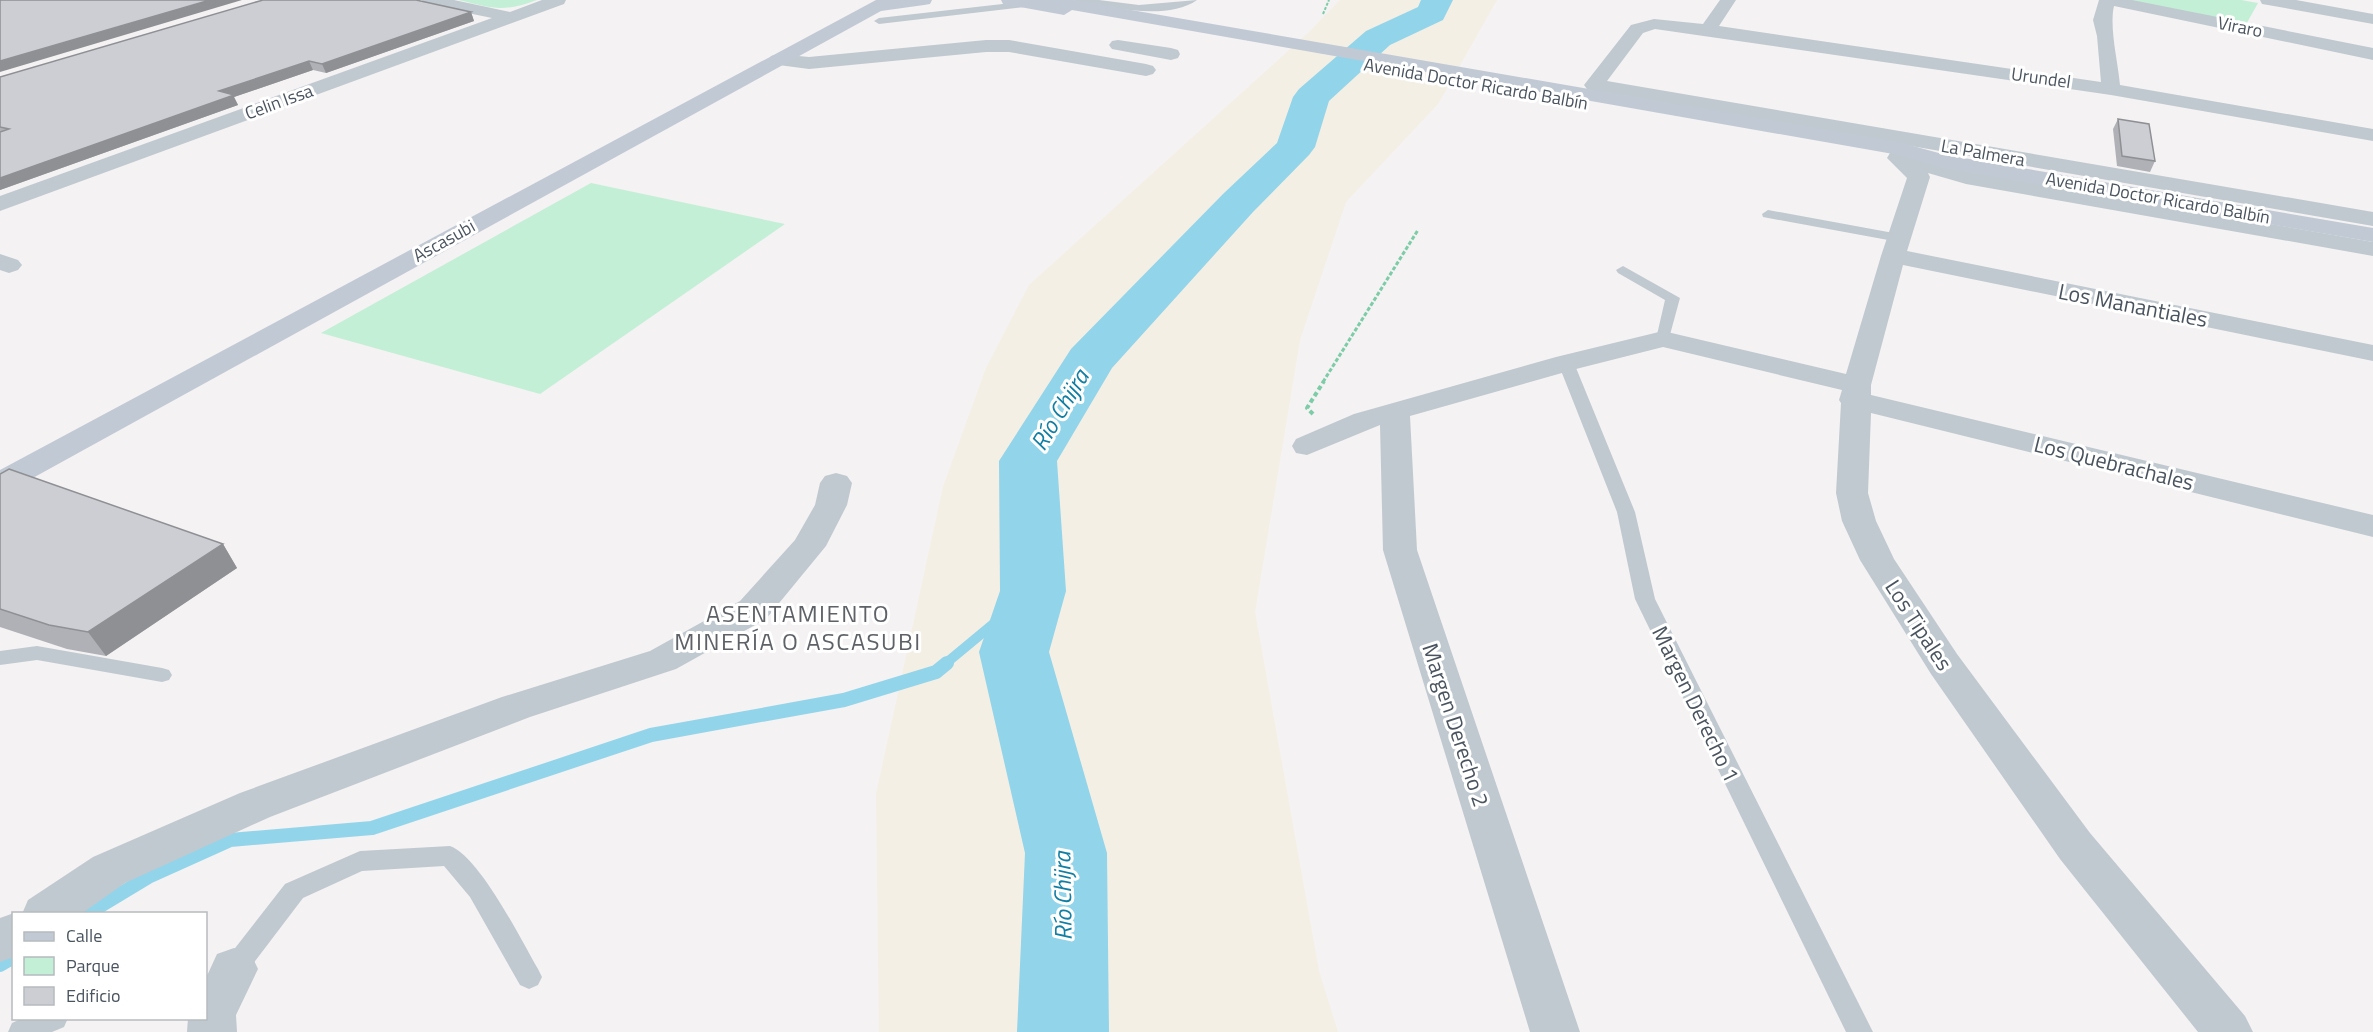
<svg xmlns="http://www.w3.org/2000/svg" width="2373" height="1032" viewBox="0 0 2373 1032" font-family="'Titillium Web',sans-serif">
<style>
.green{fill:#c3efd6}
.sand{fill:#f4efe4}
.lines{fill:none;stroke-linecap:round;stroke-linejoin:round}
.stream-far1{stroke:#92d4ea;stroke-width:10}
.stream{stroke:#92d4ea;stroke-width:14}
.river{fill:#92d4ea;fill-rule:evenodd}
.path-far2{stroke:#7ccca8;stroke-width:2;stroke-dasharray:3 1.5;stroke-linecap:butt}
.path-far1{stroke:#7ccca8;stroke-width:3;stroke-dasharray:4 2;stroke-linecap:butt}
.path{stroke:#7ccca8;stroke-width:4;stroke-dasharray:4.5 3;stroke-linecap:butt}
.lane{fill:#c0c9d0;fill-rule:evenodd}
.street{fill:#c0c9d0;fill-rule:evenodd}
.secondary{fill:#c1c9d4;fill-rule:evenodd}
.wall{fill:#afb1b6}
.shaded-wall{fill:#8f9094}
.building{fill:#ccced4;stroke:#8f9094;stroke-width:1.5}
.labels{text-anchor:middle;stroke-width:6;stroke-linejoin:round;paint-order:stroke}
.far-street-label{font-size:18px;fill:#4a545f;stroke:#fff}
.street-label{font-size:22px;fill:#4a545f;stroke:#fff}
.water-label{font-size:24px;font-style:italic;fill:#117ea3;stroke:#fff}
.neighbourhood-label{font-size:24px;letter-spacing:1.5px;fill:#5e6267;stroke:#fff}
</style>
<rect width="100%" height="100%" fill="#f4f2f2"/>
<path class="green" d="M458,0h79c-36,13 -43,8 -79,0z
M2098,0h143l17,3 -14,25z
M591,183l194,41 -245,170 -219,-61z"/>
<path class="sand" d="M1340,0h157l-59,104 -92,98 -46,138 -45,272 64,359 19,61h-459l-3,-238 67,-307 43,-119 43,-83 279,-252z"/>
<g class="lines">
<path class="stream-far1" d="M945,664l88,-73"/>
<path class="stream" d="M87,914l63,-38 80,-36 142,-12 279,-93 193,-35 92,-28 11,-9
M0,965l14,-8"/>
<path class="river" d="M1421,0h32l-10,20 -53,25 -61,56 -14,46 -6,8 -56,57 -141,156 -55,93 9,130 -17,61 58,201 2,179h-92l8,-179 -46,-201 21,-61 -1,-130 72,-112 152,-155 54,-51 16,-46 6,-8 67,-58 52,-24z"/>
<path class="path-far2" d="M1323,14l6,-14"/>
<path class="path-far1" d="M1323,382l95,-152"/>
<path class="path" d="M1313,414l-6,-6 17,-27"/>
<path class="lane" d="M1073,0h26l40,5 58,-5c-29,21 -86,7 -119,3z
M1030,1l5,3 -2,2 -154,18 -5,-3 5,-3z
M1768,210l131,24 7,4 -7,4 -136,-25 -1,-3z
M1623,266l57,32 -12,44h-10l-2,-3 9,-39 -47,-27 -2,-3z
M1566,358l8,5 61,149 20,87 218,433h-27l-211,-433 -18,-87 -59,-149z
M37,646l125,22 7,2 3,5 -3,5 -7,2 -125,-22 -37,5v-14z
M450,846c30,11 71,94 88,123l4,8 -4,8 -9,4 -9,-4 -50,-88 -26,-31 -82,5 -59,27 -60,79 -9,4 -9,-4 -4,-8 4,-8 60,-77 75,-33z
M23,1018h45l-4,9 -12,5h-44l4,-9z"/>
<path class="street" d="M422,0h32l56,12 32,-12h24l-2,4 -564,207v-15l492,-178 -68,-14z
M1720,0h16l-17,26 382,56 -4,-46 -4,-16 6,-20h33l241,48v12l-259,-54c-5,21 4,56 6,79l253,44v12l-262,-46 -456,-66 -12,4 -36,48 766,131v14l-779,-135 -7,-2 -3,-4 47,-60 23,-6 49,5z
M2260,0h36l77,14v10l-105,-19 -6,-1z
M986,40h23l137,24 7,2 3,4 -3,4 -7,2 -137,-24h-23l-177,17 -38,-5 -2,-4 2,-4 7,-2 31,3z
M1118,40l53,8 7,2 2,4 -2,4 -7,2 -59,-11 -3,-4 3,-4z
M1898,151l70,20 405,71v14l-407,-72 -38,-11 2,4 -23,74 466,94v16l-470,-96 -32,120v10l502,120v22l-502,-124 -3,80 8,28 18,38 63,95 133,179 155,183 8,16h-55l-138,-173 -129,-185 -71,-114 -18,-39 -6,-28 5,-90 -2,-3 3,-10 -179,-43 -87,22 -166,47 7,134 163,482h-50l-147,-482 -3,-125 -73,30 -11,-2 -4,-7 4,-7 58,-25 202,-57 107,-26 183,43 35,-118 26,-78 -20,-20 3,-5z
M0,254l18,6 4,5 -4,5 -9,3 -9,-3z
M836,473l11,3 5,7 -5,22 -21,41 -60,73 -90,50 -146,48 -260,100 -145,66 -44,31h-59l6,-14 65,-43 147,-64 262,-96 148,-46 90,-50 55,-61 20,-35 5,-22 5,-7z
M14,913l2,1h-2v43l-14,5v-44z
M234,948l17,6 7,15 -22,46 1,17h-50l1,-14h18v-40l11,-24z"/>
<path class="secondary" d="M876,0h56l-2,4 -6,1 -43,6 -870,479 -11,3v-23z
M1001,0h72l829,143 44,12 427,73v14l-429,-74 -45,-13 -827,-145 -8,5 -55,-10 -6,-1z"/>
</g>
<path class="wall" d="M471,12l3,9 -148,52 -13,-3 -79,27 4,8 -238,85v-113z
M2118,119l37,42 -5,11 -33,-6 -4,-37z
M0,474l223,70 14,24 -131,88 -39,-7 -67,-22z"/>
<path class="shaded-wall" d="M210,0h32l-242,72v-11z
M471,12l3,9 -148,52 -4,-9z
M309,61l4,9 -79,27 4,8 -238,85v-12l219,-87z
M223,544l14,24 -131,88 -18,-24z"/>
<path class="building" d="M0,0h210l-210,61z
M263,0h153l55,12 -149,52 -13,-3 -90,30 15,4 -234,83v-46l9,-3 -9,-2v-50z
M2118,119l31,5 6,37 -33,-5z
M9,469l214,75 -135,88 -39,-7 -49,-16v-135z"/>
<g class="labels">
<g class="far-street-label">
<text transform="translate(2240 27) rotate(11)" y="6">Viraro</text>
<text transform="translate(2041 78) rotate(8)" y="6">Urundel</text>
<text transform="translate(1476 84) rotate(10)" y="6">Avenida Doctor Ricardo Balbín</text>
<text transform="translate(279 102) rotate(-20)" y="6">Celin Issa</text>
<text transform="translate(1983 153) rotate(10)" y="6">La Palmera</text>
<text transform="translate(2158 198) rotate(10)" y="6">Avenida Doctor Ricardo Balbín</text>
<text transform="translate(444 241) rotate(-29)" y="6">Ascasubi</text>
</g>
<g class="street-label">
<text transform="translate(2133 305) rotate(11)" y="8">Los Manantiales</text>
<text transform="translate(2114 463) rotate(14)" y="8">Los Quebrachales</text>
<text transform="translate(1919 625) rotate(57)" y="8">Los Tipales</text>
<text transform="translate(1696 704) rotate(64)" y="8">Margen Derecho 1</text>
<text transform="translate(1456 725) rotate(72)" y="8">Margen Derecho 2</text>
</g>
<g class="water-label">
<text transform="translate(1060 410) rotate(-59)" y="8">Río Chijra</text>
<text transform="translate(1063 896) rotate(-91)" y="8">Río Chijra</text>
</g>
<g class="neighbourhood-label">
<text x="798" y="622">ASENTAMIENTO<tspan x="798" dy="28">MINERÍA O ASCASUBI</tspan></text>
</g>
</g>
<rect x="12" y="912" width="195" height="108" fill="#ffffff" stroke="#b7bbbf" stroke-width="1.5"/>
<rect x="24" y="932" width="30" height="9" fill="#c1c9d4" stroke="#b7bbbf" stroke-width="1.5"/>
<text x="66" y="942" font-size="18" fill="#4a545f">Calle</text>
<rect x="24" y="957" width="30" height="18" fill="#c3efd6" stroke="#b7bbbf" stroke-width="1.5"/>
<text x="66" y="972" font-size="18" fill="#4a545f">Parque</text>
<rect x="24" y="987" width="30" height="18" fill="#ccced4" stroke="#b7bbbf" stroke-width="1.5"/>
<text x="66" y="1002" font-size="18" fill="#4a545f">Edificio</text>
</svg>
